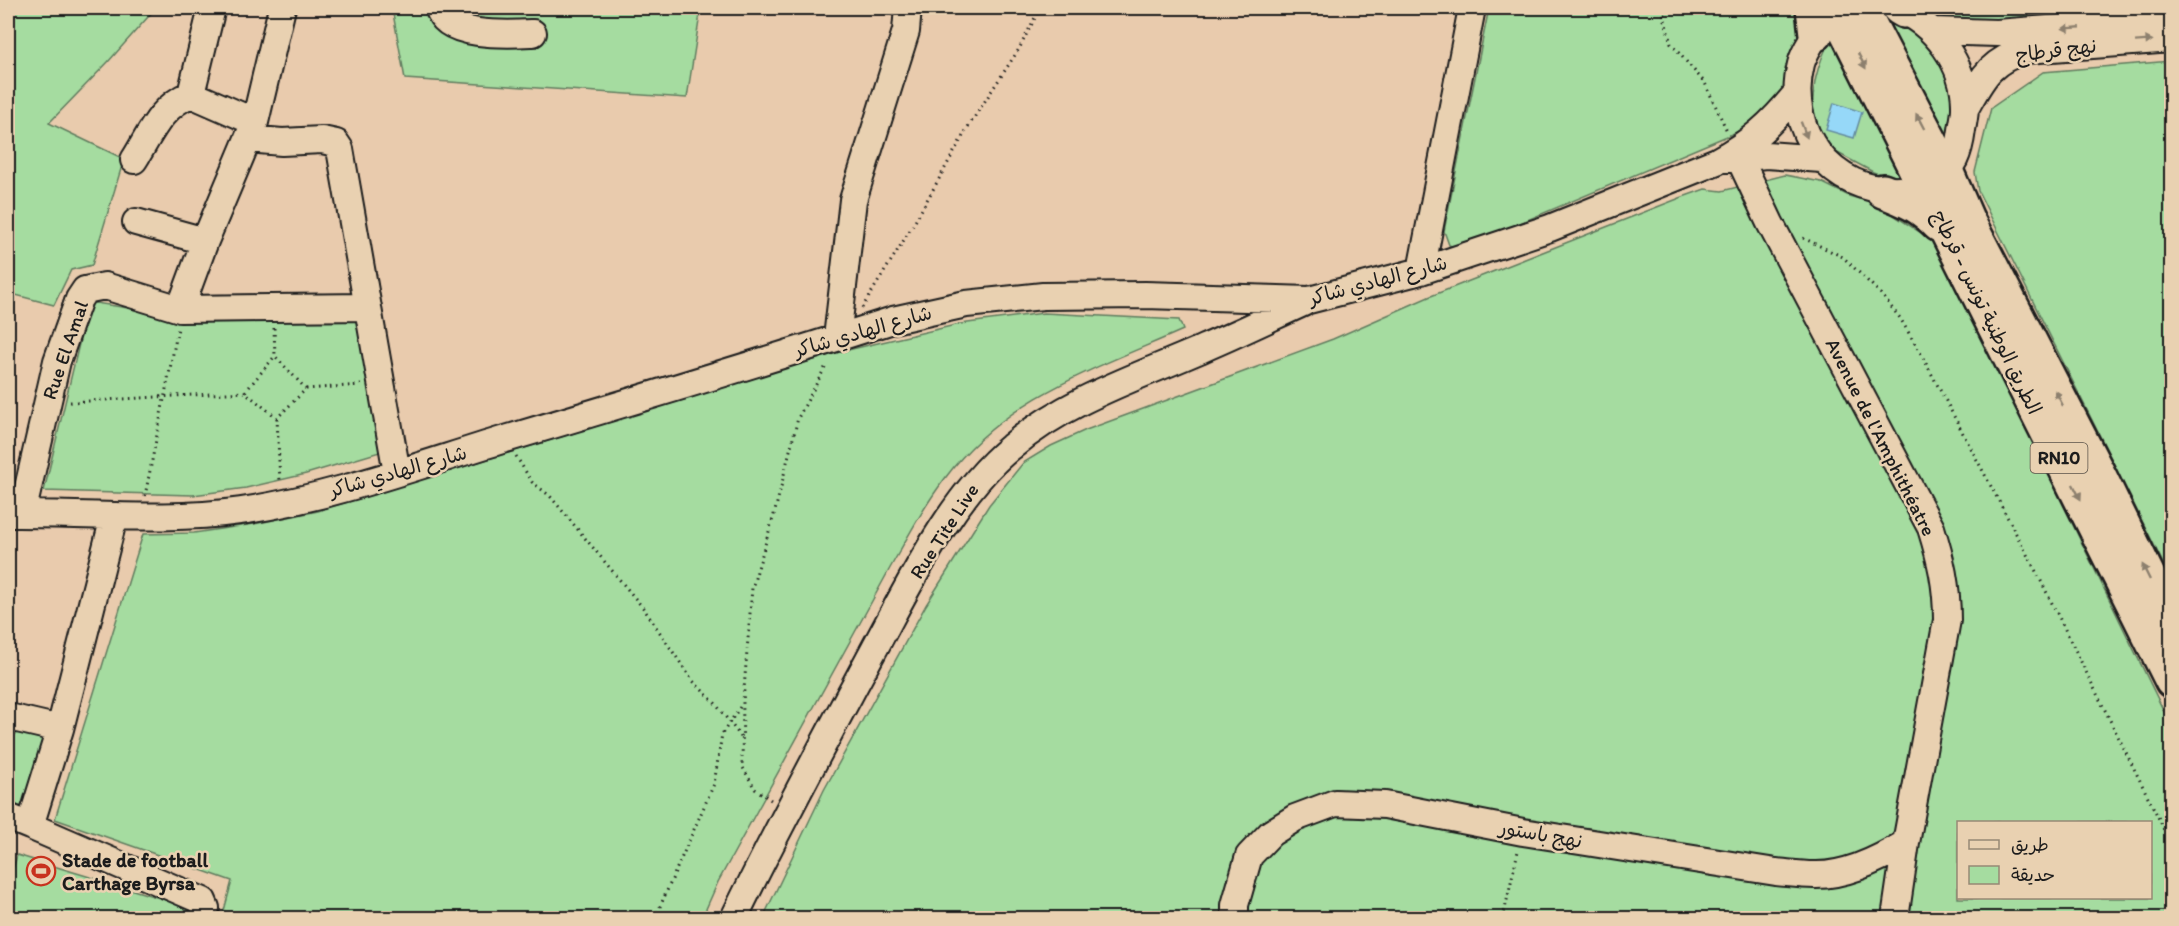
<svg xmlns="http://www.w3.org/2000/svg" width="2179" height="926" viewBox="0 0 2179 926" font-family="Itim,'Playpen Sans Arabic',sans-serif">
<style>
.green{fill:#a5dca0;stroke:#607c5e;stroke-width:1.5;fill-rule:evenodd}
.water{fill:#96d8f8;stroke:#658da0;stroke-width:1.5}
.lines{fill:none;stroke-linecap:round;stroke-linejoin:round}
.minor-casing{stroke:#1c1c1c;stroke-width:30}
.highway-casing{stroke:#1c1c1c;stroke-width:38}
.path{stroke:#1c1c1c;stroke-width:3;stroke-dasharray:1.5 4.5;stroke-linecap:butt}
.minor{stroke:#e9d1b1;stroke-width:26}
.highway{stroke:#e9d1b1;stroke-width:33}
.oneway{fill:#8d806e}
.labels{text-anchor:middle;stroke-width:5;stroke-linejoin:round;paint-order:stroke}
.shield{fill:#e9d1b1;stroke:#5a5249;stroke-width:1.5}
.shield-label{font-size:18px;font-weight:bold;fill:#1c1c1c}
.street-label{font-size:20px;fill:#1c1c1c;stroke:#e9d1b1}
.poi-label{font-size:20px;font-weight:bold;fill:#1c1c1c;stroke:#e9d1b1;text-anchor:start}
</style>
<rect width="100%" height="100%" fill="#e9cbad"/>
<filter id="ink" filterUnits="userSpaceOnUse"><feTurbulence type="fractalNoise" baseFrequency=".0167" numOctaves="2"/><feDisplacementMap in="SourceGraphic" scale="12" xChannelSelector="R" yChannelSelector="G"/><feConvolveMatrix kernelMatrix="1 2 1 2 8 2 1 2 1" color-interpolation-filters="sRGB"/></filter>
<g filter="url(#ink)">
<path class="green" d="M8,8h148l-48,54 -59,61 75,36 -32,106 -21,5 -17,35 -46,-12z
M392,8h309l-14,90 -282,-19z
M1489,8h316v2l-21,76 -19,29 -26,16 -281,118 -9,-4 -5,-14z
M1928,8h243l-212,16z
M1875,12l32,13 29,26 19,42 -4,54 -41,33 -17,-1 -20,-7 -41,-22 -20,-23c0,-42 3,-58 22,-96z
M2171,61h1l-1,518 -193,-388 -3,-19 16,-64 52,-36z
M1785,175l36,7 28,14 28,8 58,38 236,484v192h-1408l61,-128 102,-185 63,-100 34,-42 28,-17 35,-16 247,-91 98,-43 249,-98 25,-9 17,2zM1958,822h192v76h-192z
M89,302l91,14 185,1 18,134 -77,23 -60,14 -53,7 -149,-4z
M1044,313l135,7 4,10c-86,38 -179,68 -237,147 -22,29 -39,61 -57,93l-171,312 -16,36h-480l10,-37 -177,-62 88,-285 51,-1 60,-9 64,-13 521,-159 121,-28z
M19,721l39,11 -28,78 -22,-6v-47z
M17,855l179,54 -3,9h-185v-31z"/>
<path class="water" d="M1834,103l28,9 -8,26 -28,-8z"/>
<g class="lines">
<g class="minor-casing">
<path id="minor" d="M439,8c5,30 71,26 94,25
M1895,8c40,14 71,58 70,100 0,7 -2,15 -3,22 -3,23 -8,38 -27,50
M1826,21c-9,12 -21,28 -25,43 -17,66 30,130 99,126
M1932,31l65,2 175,-14
M191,94l21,-86
M1966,107c17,-30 24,-46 60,-57l146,-11
M248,139l34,3 40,-2 14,3 4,6 57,324
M1736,151l34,72 161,305c10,32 16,57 16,92l-41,223 -11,75
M1727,159l39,-4 56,4
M134,160c17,-27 26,-53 57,-66l64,28
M136,222l69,19
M1421,271l51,-263
M180,309l25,-68 50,-119 27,-114
M837,338l16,-138 53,-169 2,-23
M8,514c78,-1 155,8 233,-3 89,-13 176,-45 261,-71 131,-39 261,-78 391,-120l73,-16 77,-8 102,-1 164,5 112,-29 129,-43 167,-67c35,-19 54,-37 79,-67
M22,514l35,-153 22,-62 6,-9 20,-4 75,23 188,-2
M114,517l-54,212 -30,97 173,75 3,7 -3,10
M8,718h5l47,11
M8,817l22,9
M734,918c43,-89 91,-177 138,-265 37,-68 79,-157 139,-206 55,-47 127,-70 193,-99 33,-14 66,-30 99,-45
M1235,918v-13l14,-49 22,-23 24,-15 40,-15 50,2 138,27 253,40c12,1 25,3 38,3 32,1 66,-16 92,-32"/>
</g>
<g class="highway-casing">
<path id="highway" d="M1813,8l3,26
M1835,8l337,673
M1861,8l86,165 20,46 133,258 72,148
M1899,8l5,3
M1883,191c24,9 38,15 56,34"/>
</g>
<path class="path" d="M1662,8l9,36 34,39 22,48
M1803,238l40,19 37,36 20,25 20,34 120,227 122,246 10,27
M862,308l50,-81 56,-100 51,-78 21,-41
M274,328l1,28 31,33 -29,29 -32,-26 30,-36
M306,389l55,-4
M70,402l175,-10
M277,418l3,64
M516,456l16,26 18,14 94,113 48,71 23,23 26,34
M145,496l33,-168
M771,800l-16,-11 -13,-23 1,-64 9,-114 22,-73 24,-97 29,-54
M655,918l59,-134 8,-50 20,-30
M1503,918l15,-67"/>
<use href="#minor" class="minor"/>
<use href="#highway" class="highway"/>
</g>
<defs><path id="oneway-solid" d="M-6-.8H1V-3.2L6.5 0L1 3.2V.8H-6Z" transform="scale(1.5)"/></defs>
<g class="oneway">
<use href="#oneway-solid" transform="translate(2071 28) rotate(175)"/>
<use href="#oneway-solid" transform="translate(2144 41) rotate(-4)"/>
<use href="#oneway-solid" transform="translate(1862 61) rotate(63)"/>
<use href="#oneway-solid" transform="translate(1920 121) rotate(-118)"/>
<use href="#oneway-solid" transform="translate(1804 130) rotate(69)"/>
<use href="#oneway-solid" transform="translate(2059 398) rotate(-117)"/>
<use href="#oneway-solid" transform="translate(2077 492) rotate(63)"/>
<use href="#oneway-solid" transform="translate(2146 572) rotate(-116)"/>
</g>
</g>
<defs>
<g id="stadium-ring" transform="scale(1.5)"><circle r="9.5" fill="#e9d1b1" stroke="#c8321e" stroke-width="1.5"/><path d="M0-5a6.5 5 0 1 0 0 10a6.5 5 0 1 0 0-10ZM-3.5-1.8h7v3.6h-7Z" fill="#c8321e"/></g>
</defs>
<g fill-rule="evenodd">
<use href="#stadium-ring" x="41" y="871"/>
</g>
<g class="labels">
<rect class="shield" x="2030.5" y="443" width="57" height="30" rx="4.5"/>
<g class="shield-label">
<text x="2059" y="464">RN10</text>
</g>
<g class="street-label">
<text transform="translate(2056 50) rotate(-7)" y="7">نهج قرطاج</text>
<text transform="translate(1378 280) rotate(-15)" y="7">شارع الهادي شاكر</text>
<text transform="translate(1987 312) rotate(64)" y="7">الطريق الوطنية تونس - قرطاج</text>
<text transform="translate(863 331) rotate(-16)" y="7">شارع الهادي شاكر</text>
<text transform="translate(65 350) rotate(-71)" y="7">Rue El Amal</text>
<text transform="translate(1881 437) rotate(63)" y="7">Avenue de l'Amphithéatre</text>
<text transform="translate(398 471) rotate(-16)" y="7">شارع الهادي شاكر</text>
<text transform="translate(944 531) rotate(-57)" y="7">Rue Tite Live</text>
<text transform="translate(1541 834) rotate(10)" y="7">نهج باستور</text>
</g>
<g class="poi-label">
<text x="62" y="867">Stade de football<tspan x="62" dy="23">Carthage Byrsa</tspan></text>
</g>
</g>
<rect width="2179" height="926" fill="none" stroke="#e9d1b1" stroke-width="30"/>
<rect x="15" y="15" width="2149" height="896" fill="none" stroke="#1c1c1c" stroke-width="2" filter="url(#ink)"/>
<rect x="1957" y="821" width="195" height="78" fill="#e9d1b1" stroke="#978975" stroke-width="1.5"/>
<rect x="1969" y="840" width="30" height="9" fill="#e9d1b1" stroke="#978975" stroke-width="1.5"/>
<text x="2011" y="851" font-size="18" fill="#1c1c1c">طريق</text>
<rect x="1969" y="866" width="30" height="18" fill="#a5dca0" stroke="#978975" stroke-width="1.5"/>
<text x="2011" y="881" font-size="18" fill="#1c1c1c">حديقة</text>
</svg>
